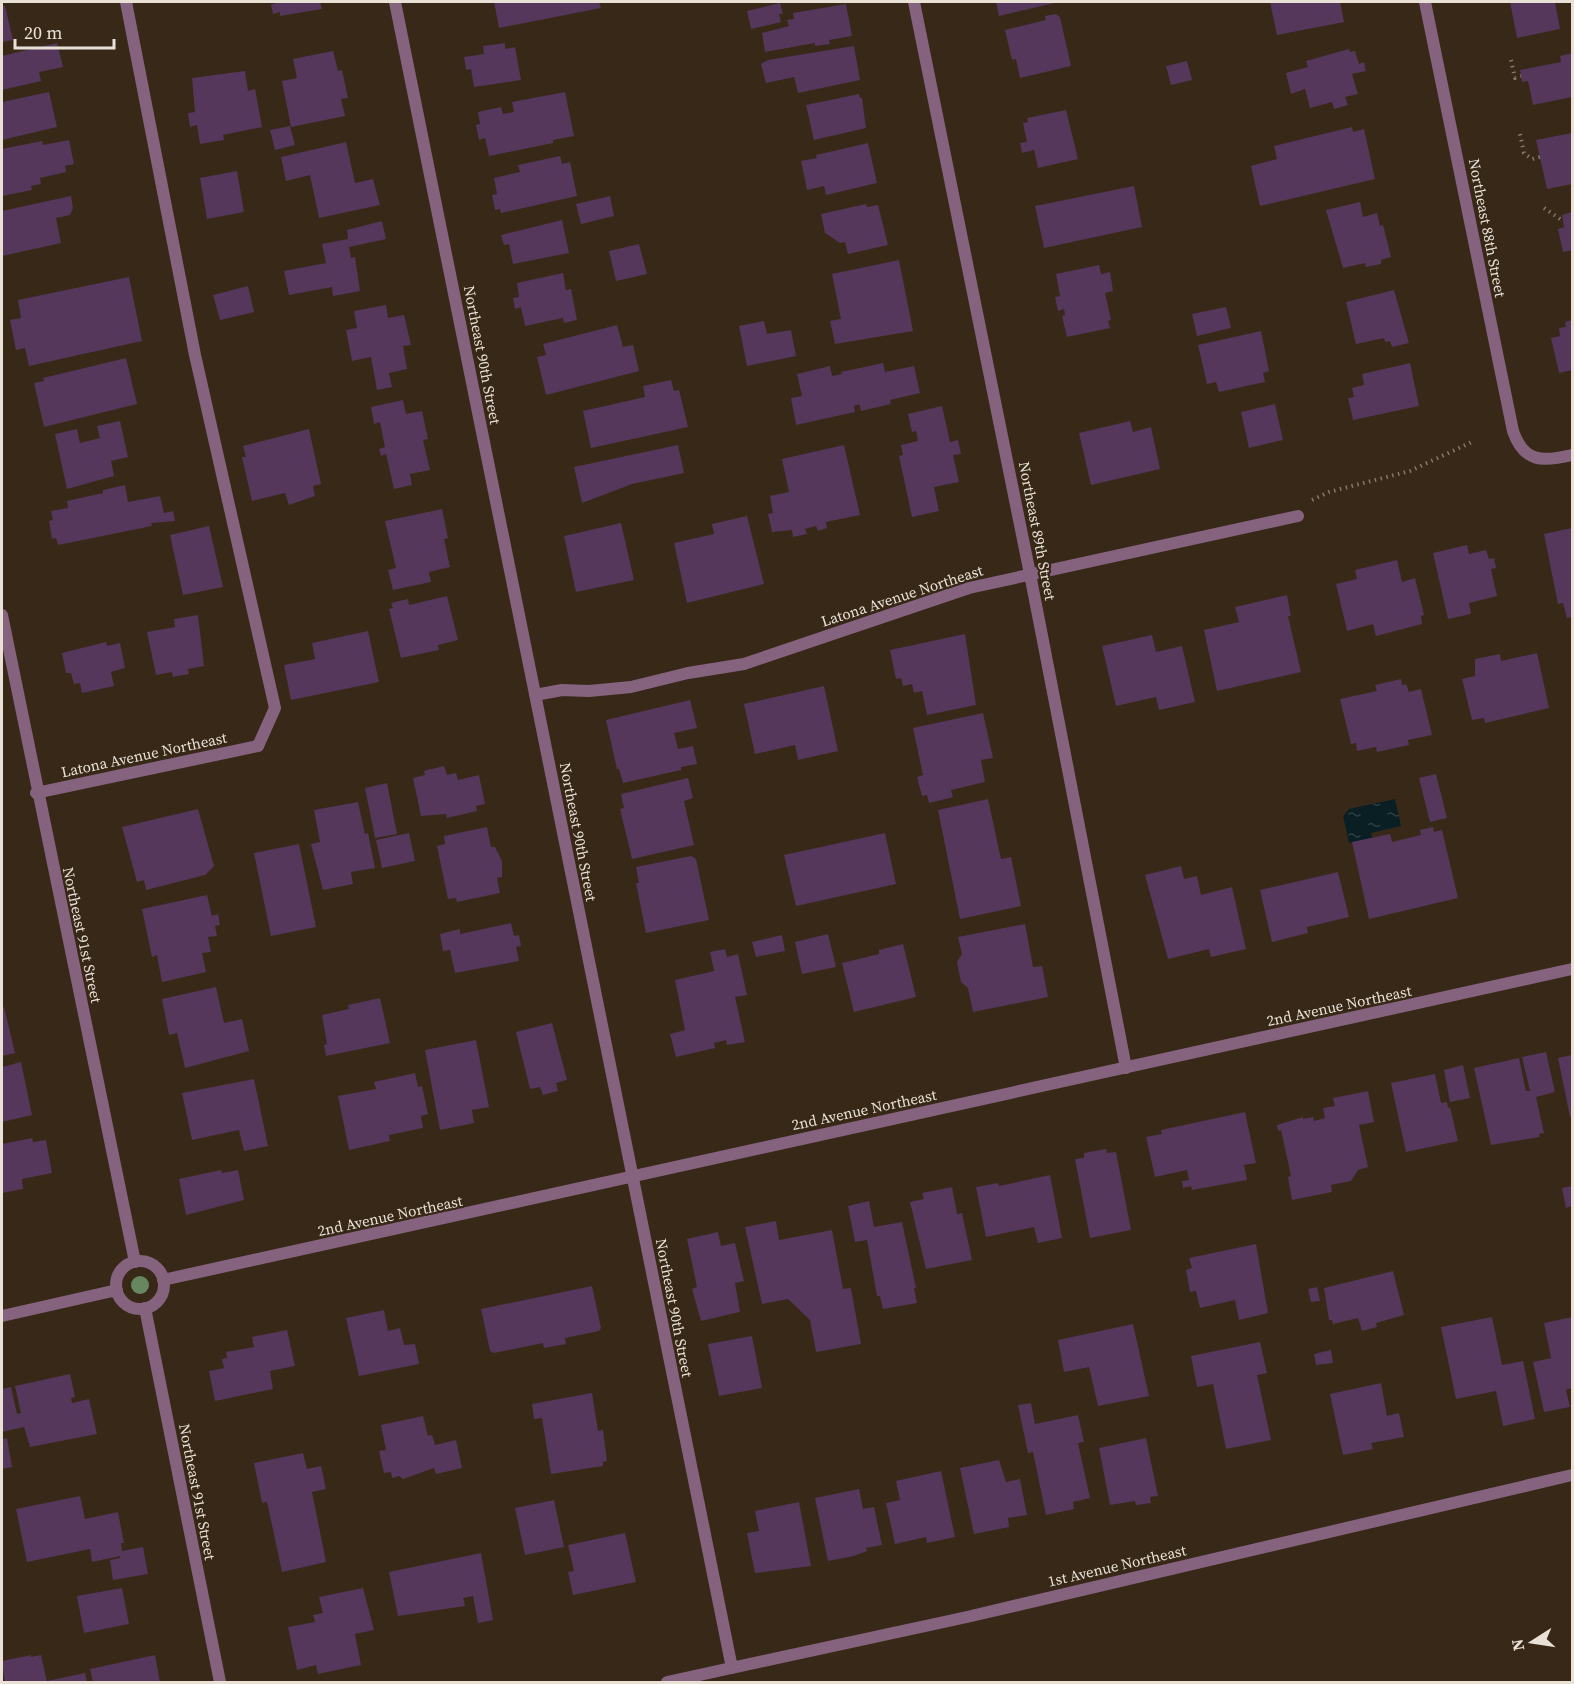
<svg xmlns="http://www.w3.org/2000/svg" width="1574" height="1684" viewBox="0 0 1574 1684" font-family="'Source Serif 4',serif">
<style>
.water{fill:url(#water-ripples)}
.building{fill:#55375c}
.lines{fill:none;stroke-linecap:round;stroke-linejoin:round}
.path{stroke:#85786a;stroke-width:4;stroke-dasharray:1.5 4.5;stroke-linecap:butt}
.lane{stroke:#85637f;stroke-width:12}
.street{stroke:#85637f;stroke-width:12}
.tree{fill:#678763}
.labels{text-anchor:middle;stroke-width:4.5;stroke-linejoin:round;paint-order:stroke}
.street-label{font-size:15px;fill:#eae1d6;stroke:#372817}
</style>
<defs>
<pattern id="water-ripples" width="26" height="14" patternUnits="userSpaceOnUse" patternTransform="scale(1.5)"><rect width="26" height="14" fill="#091f23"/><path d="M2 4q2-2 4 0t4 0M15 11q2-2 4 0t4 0" fill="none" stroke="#2d3f42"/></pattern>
</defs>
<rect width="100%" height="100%" fill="#372817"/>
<path class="water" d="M1395,799l6,27 -30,7 1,5 -23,5 -6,-27 6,-7z"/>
<path class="building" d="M278,2h42l2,7 -42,7v-4l-7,2 -2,-9z
M494,2h105l2,6 -102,20z
M996,2h63l-60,14z
M1270,2h70l4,20 -67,13z
M1510,2h45l5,27 -43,9z
M780,3l3,11h-4l2,8 -30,7 -4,-18z
M846,4l6,32 -23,4 1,4 -15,2v-3l-50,9 -3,-19 27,-7 -2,-6 7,-1 -1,-6z
M2,6h3l8,34 -11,2z
M1056,14l4,3 11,49 -51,12 -4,-19 -4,1 -7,-30 41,-10 -1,-4z
M57,43l6,24 -24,5 2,9 -39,9v-34z
M505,43v6l10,-2 6,33 -47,7 -3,-18 -5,1 -2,-13 20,-3 -1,-8z
M854,46l6,34 -62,13 -4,-16 -28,6 -5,-19 7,-4z
M1349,49l1,3 5,-1 4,13 5,-2 2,9 -14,3 6,20 -13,3 3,8 -14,4 -2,-7 -22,6 -5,-19 -14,5 -5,-21 22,-6 -2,-6z
M333,51l5,20 4,-1 6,28 -7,1 4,17 -54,11 -9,-46 15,-3 -4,-19z
M1572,53v44l-39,8 -5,-24 -6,1 -2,-12 41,-8 -1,-6z
M1187,61l5,19 -21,5 -5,-19z
M245,71l3,20 7,-2 7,38 -39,8 1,5 -24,4 -3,-19 -7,2 -2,-14 7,-1 -3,-34z
M49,92l8,35 -55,13v-38z
M565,92l9,44 -21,4v3l-64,13 -4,-18 -6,2 -3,-15 4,-1 -2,-12 23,-5 2,7 11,-2 -2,-10z
M859,94l1,4h2l4,30 -52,12 -8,-35z
M1066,110l12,49 -40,9 -4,-18 -12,3 -2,-10 7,-1 -4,-19 5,-1 -1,-4z
M290,126l5,19 -20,5 -5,-20z
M1352,127l1,5 11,-3 11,50 -115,27 -9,-40 26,-7 -3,-13z
M1572,133v51l-25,5 -11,-49z
M69,140l5,24 -9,2 1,6 -26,6 1,6 -10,2 1,4 -30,6v-47l40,-8 1,4z
M346,142l9,41 18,-4 7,26 -61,13 -9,-43 -24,6 -5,-24z
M868,143l9,40 -51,12 -2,-9 -17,4 -6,-29 16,-3 -1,-3z
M560,156l2,8 8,-2 7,34 -76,17 -1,-4 -5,1 -3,-15 5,-1 -3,-16 26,-6 -2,-7z
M237,171l7,41 -37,7 -7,-41z
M1134,186l8,41 -98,21 -9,-42z
M71,196l2,12 -3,7 -14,3 5,25 -59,13v-45z
M610,196l4,20 -33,8 -5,-20z
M1360,202l3,15 14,-4 3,13 3,-1 8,32 -10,3v4l-15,3 -1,-4 -22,5 -17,-58z
M866,204l1,3 11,-2 10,40 -40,9 -3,-12 -5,1 -15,-10 -4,-19z
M1572,212v38l-9,2 -5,-23 6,-2 -2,-12z
M562,220l7,33 -56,11 -4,-20 -5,1 -3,-10z
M382,221l4,18 -37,8 2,11 4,-1 5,34 -27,5 -1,-9 -43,8 -5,-24 42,-8 -4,-19 26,-5 -1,-9z
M639,244l8,30 -31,7 -7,-30z
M899,260l14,71 -78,13 -5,-23 11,-2 -9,-45z
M1099,265l2,9 9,-2 3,19 -8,2 6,27 -3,1 2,7 -43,9 -5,-21 3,-1 -1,-6 -6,2 -3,-14 5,-1 -4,-22z
M563,273l3,17 5,-1 6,31 -13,3 -1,-5 -38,8 -4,-19 -6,2 -2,-11 6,-1 -2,-14z
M129,277l13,64 -113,25 -4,-18 -9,2 -6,-30 11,-2 -3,-18z
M248,286l6,26 -34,8 -7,-25z
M1394,290l15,53 -17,4 -2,-6 -5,1 -1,-4 -28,6 -10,-42z
M386,305l2,13 16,-3 7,30 -8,1 4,23 -18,4 3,14 -15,3 -6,-33 -19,4 -6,-31 11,-2 -3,-17z
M1226,307l5,21 -34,8 -5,-22z
M1572,320v50l-13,3 -8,-35 9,-2 -1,-8 7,-1 -1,-5z
M764,321l3,13 24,-4 5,26 -49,10 -8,-40z
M617,325l6,22 10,-2 6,26 -93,24 -9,-38 9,-2 -3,-11z
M1261,331l8,40 -6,2 2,9 -46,10 -3,-10 -9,2 -9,-39z
M126,358l11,46 -93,23 -10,-44 10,-2 -1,-3z
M883,363l2,9 29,-6 6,27 -30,7 1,4 -30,7 -2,-7 -5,2 1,6 -59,13 -5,-27 11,-2 -5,-22 33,-8 2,10 10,-2 -1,-2z
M1410,363l9,43 -66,14 -5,-22 6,-1 -2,-9 12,-3 -2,-11z
M671,380l3,11 5,-1 9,37 -97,21 -8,-37 62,-14 -2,-11z
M403,400l3,14 16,-3 6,28 -5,1 7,30 -20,4 2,11 -18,4 -8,-35 -5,2 -2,-7 6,-2 -5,-25 -6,2 -3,-17z
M1275,404l8,36 -34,8 -8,-36z
M942,406l8,36 8,-2 3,14 -8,1 6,27 -25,5 5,24 -27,6 -13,-61 4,-1 -2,-10 17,-4 -2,-10 -4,1 -4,-18z
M120,421l8,36 -17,4 3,15 -47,13 -12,-55 22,-5 3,14 20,-5 -3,-12z
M1130,421l3,11 18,-5 9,42 -69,16 -12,-52z
M309,429l12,55 -8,2 2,10 -26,9 -4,-12 -33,8 -10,-44h4l-3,-11z
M678,445l6,28 -52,11 -50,19 -8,-36z
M844,445l16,70 -34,7 1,6 -9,3 -2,-5 -11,3 2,5 -14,3 -1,-7 -20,2 -4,-18 5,-1 -3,-17 19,-4 -7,-33z
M125,485l3,17 32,-6 4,17 9,-2 2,10 -24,2 1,3 -94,19 -2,-7 -4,1 -3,-18 4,-1 -2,-9 17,-3 -1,-7 36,-8v-3z
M442,509l6,29 -4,1 6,28 -21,5 2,10 -38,8 -5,-20 8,-2 -11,-47z
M747,516l17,68 -77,19 -13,-60 40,-9 -2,-10z
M621,523l13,57 -58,12 -12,-56z
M209,526l14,61 -40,8 -13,-60z
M1572,528v89l-5,1 -4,-15 -5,1 -14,-70z
M1467,545l2,9 17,-4 3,9 5,-1 2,10 -5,1 6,27 -28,7 2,11 -23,5 -15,-66z
M1397,560l5,22 13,-4 9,37 -3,1 1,8 -46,12 -3,-12 -26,7 -11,-47 21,-5 -2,-9z
M1287,595l4,21h-3l13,56 -84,19 -13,-61 35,-8 -4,-15z
M447,596l11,44 -20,5 1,5 -38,8 -12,-49 4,-1 -2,-5 17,-4 1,6z
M198,615l6,51 -16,3 1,5 -16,3 -1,-5 -16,3 -9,-43 28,-5 -1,-8z
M368,631l11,51 -88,18 -7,-35 31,-6 -3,-16z
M965,634l11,71 -49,10 -5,-24 -8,2 -2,-9 -9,2 -2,-8 -5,1 -6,-29z
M1152,635l4,17 26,-6 13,56 -36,8 -3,-13 -40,9 -14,-60z
M106,642l1,4 13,-3 5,25 -14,4 3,14 -32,7 -2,-10 -6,1 -3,-11h-5l-4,-20z
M1537,653l12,55 -64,15 -1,-5 -12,2 -10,-41 13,-3v-17l25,-5 1,7z
M1401,679l1,6 4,-1 3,8 12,-3 11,46 -24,5 1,5 -32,7 -1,-5 -19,4 -1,-8 -5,1 -11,-45 37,-8 -2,-6z
M824,686l14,65 -40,9 -3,-15 -40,9 -11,-50z
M690,700l7,28 -23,5 4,16 15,-3 4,18 -16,3v3l-58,13 -4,-14h-2l-11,-49z
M983,713l10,45 -12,2 4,22 -34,8 2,7 -24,6 -2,-8 -5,1 -5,-19 6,-2 -10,-47z
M444,766l3,9 9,-2 2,7 21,-5 6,29 -9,2 1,5 -30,7 -1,-4 -25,2 -8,-38 12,-3 -1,-4z
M1436,774l11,44 -17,4 -11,-44z
M688,778l5,20 -9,3 10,44 -62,14 -12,-50 4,-1 -3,-14z
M387,783l10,51 -22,4 -10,-50z
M988,799l13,60 10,-2 10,49 -61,13 -22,-109z
M358,802l7,32 3,-1 7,35 -24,4 2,12 -30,6 -12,-46 9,-2 -6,-32z
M198,809l16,57 -9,9 -59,15 -2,-10 -7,2 -15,-55z
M487,827l4,20h4l7,14v16l-5,1 3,15 -43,9 -1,-4 -8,1 -11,-53 8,-2 -1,-8z
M1433,827l1,5 8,-2 16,68 -89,21 -17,-77 38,-8 2,8 29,-7 -1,-5z
M409,833l6,28 -33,7 -6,-28z
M885,833l11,51 -100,22 -12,-51z
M299,844l17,83 -45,9 -17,-83z
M691,856l5,3 13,61 -63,13 -10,-50h3l-3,-16z
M1181,866l3,13 13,-3 4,19 31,-8 14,62 -35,8 -2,-8 -41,10 -23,-84z
M1338,872l11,45 -42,10 1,6 -36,9 -12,-52z
M207,895l5,21 6,-2 2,11 -5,1 2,10 -9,1 3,15 -9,1 4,19 -44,10 -5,-27 -5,2 -10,-48z
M511,923l3,13 5,-1 2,11 -5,1 3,14 -64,12 -5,-23 -7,1 -3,-17 20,-5v5z
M1025,924l8,43 9,-1 6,31 -75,15 -5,-24 -7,-6 -4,-20 5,-8 -4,-17z
M828,934l8,33 -34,7 -7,-32z
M782,935l3,16 -29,6 -4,-15z
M903,944l13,53 -62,15 -12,-49 37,-9v-4z
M725,949l2,8 11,-3 9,41 -12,2 10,45 -18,3 -1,-5 -12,3 1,5 -39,9 -6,-23 15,-4 -10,-50 39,-9 -4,-19z
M216,987l8,36 18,-4 7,32 -64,17 -8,-35 -8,2 -7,-36z
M380,998l10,45 -64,13 -2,-11 3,-1 -5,-29 27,-6 -1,-4z
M4,1007l11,46 -13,3v-48z
M552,1023l15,57 -11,3 2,8 -15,4 -3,-8 -10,2 -14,-57z
M476,1040l13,67 -17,3 2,13 -34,7 -15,-80z
M1546,1052l9,40 -19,5 8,36 -5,1 1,3 -49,8 -17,-77 45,-10 7,33h4l-8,-34z
M1572,1055v61l-2,1 -12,-59z
M21,1062l11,53 -30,7v-55z
M1463,1065l7,33 -20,4 -6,-32z
M415,1073l3,14 4,-1 6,28 -7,2 2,12 -34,7 1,6 -41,9 -11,-54 38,-7 -2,-7z
M1435,1074l6,29 6,-1 1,6 2,-1 8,34 -52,11 -15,-69z
M254,1079l14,67 -24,5 -5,-21 -47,10 -10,-47z
M1368,1091l6,31 -15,3 9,42 -10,3 -7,11 -20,4 1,7 -40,8 -4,-23 3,-1 -10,-46 -3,1 -1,-6 26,-8v2l10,-2 1,4 11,-3 -2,-10 12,-2 -2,-8z
M1245,1112l11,51 -12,2 3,15 -55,10 -1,-4 -8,2 -1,-7 7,-1 -2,-10 -32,7 -9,-40 16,-3 -1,-4z
M32,1138l1,4 13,-2 6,33 -30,6 1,10 -21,4v-49z
M1106,1149l1,4 9,-1 15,78 -41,8 -15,-79 9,-1v-5z
M221,1170l1,3 16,-3 6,30 -58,15 -7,-36z
M1050,1175l12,63 -24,5 -4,-16 -48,10 -10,-50 22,-4 1,3z
M1572,1186v20l-6,2 -4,-20z
M952,1187l5,27 5,-1 10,47 -46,9 -16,-67 14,-3 -2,-6z
M869,1201l5,26 28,-5 14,66h-2l3,15 -34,6 -3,-13h-3l-10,-56 -12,2 -7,-36z
M776,1221l3,19 53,-10 11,59 8,-1 10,56 -45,8 -6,-32 -22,-21 -26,5 -17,-77z
M718,1232l3,14 14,-3 9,38 -9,2 5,29 -39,9 -9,-32 5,-2 -10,-48z
M1256,1244l12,69 -29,7 -4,-20 -35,8 -4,-17 -6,1 -4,-22 6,-2 -3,-10z
M1393,1271l11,44 -28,8 1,4 -15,4 -4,-13 -25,6 -1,-4h-3l-5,-32z
M592,1286l9,42 -2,3 -34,7 1,6 -22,4 -1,-5 -49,10 -4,-2 -9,-42z
M1317,1287l3,14 -9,1 -3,-13z
M384,1310l4,21 12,-3 4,17 11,-1 4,20 -60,12 -13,-58z
M1492,1317l10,48 21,-4 12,58 -32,7 -7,-35 -40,8 -15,-72z
M1572,1317v71l-6,2 4,17 -26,5 -11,-50 18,-4 -7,-35z
M1133,1324l16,72 -51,10 -9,-39 -25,5 -6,-32z
M287,1330l8,36 -25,5 3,18 -58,12 -6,-30 15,-3 -2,-9 5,-1 -1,-6 28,-5 -2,-10z
M752,1336l10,52 -43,8 -11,-52z
M1260,1342l7,31 -10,2 14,65 -45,9 -13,-65 -16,3 -6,-31z
M1331,1350l2,13 -17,2 -2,-11z
M70,1374l5,23 -4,1 1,5 17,-4 8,35 -67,13 -6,-20 -22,5v-43l9,-2 6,27 4,-1 -6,-27z
M1381,1383l6,33 12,-3 5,24 -33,6 2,6 -30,6 -13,-61z
M592,1393l6,38 5,-1 4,31 -4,1v4l-52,8 -9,-56 -8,1 -2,-15z
M1031,1403l4,21 43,-9 6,27 -6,1 12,55 -17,4 1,7 -28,6 -13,-63 -5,1 -10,-48z
M423,1416l5,20 4,-1 3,10 21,-5 6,28 -26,6 -2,-6 -31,11 -4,-3 -7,2 -1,-6 -7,1 -5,-22 7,-1 -5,-25z
M7,1438l5,29 -10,2v-30z
M1146,1438l12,58 -8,1 1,6 -15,2 -1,-4 -25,4 -11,-57z
M303,1453l4,16 14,-3 5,23 -14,3 14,70 -44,10 -15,-70 -5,1 -8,-40z
M999,1460l7,22 14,-3 7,36 -19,3 1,9 -35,7 -14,-66z
M941,1471l14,66 -28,6 -1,-6 -31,7 -9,-41 14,-3 -4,-19z
M859,1489l4,20 11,-2 8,38 -16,3 1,3 -13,5 -26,5 -13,-63z
M80,1496l5,23 33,-7 6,31h-3l1,8 21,-4 5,27 -35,6 -3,-20 10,-2v-2l-28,6 -2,-13 -63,13 -11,-53z
M554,1500l10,47 -39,8 -10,-47z
M799,1502l12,64 -56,7 -8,-40 12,-2 -4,-20z
M625,1533l11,49 -63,13 -5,-23 6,-1 -6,-26z
M481,1553l12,67 -15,3 -5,-27 -10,2 2,8 -67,10 -9,-44z
M122,1588l7,36 -45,9 -7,-37z
M363,1588l11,42 -19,4 6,31 -43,9 -2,-9 -19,5 -9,-43 27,-5 -2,-7 10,-2 -4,-16z
M31,1655v2l10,-2 6,27h-42l-3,-21z
M155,1655l5,27h-67l-3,-13z
M85,1673l2,9h-40v-1z"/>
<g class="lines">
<path class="path" d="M1511,60l4,18 6,-2
M1520,134l4,19 8,6 8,-2
M1544,208l19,13
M1312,500l17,-8 81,-21 64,-30"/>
<path class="lane" d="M126,2l69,353 80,353 -17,38"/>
<path class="street" d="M395,2l337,1666
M914,2l116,572 96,494
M1425,2l88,429c11,32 30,31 59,24
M2,615l133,647
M535,695l27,-5 27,1 42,-4 57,-14 56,-9 225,-76 329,-72
M36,793l222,-47
M116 1285a24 24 0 1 1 48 0a24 24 0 1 1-48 0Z
M163,1280l1409,-311
M145,1308l75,374
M2,1316l115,-26
M667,1682l300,-65 605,-142"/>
</g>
<circle class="tree" cx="140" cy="1285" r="9"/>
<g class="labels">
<g class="street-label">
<text transform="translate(1487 228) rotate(79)" y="5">Northeast 88th Street</text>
<text transform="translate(482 355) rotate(79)" y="5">Northeast 90th Street</text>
<text transform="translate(1037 531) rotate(79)" y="5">Northeast 89th Street</text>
<text transform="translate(902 596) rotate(-18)" y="5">Latona Avenue Northeast</text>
<text transform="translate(144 755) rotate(-12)" y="5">Latona Avenue Northeast</text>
<text transform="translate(578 832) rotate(79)" y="5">Northeast 90th Street</text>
<text transform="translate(82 935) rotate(78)" y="5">Northeast 91st Street</text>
<text transform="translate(1339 1006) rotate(-12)" y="5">2nd Avenue Northeast</text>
<text transform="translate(864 1110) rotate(-12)" y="5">2nd Avenue Northeast</text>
<text transform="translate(390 1216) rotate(-12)" y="5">2nd Avenue Northeast</text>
<text transform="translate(674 1308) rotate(79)" y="5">Northeast 90th Street</text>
<text transform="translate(197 1492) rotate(79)" y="5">Northeast 91st Street</text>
<text transform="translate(1117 1566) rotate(-13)" y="5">1st Avenue Northeast</text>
</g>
</g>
<rect width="1574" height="1684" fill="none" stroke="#eae1d6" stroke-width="6"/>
<g transform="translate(1532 1642) rotate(258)" stroke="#372817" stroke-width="4.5" paint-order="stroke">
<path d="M0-4.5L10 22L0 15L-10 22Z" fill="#eae1d6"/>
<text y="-9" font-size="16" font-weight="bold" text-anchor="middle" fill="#eae1d6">N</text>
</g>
<path d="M15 39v9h99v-9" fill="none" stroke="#eae1d6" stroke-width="3"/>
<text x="24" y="39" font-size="18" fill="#eae1d6" stroke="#372817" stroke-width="4.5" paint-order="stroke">20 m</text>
</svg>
